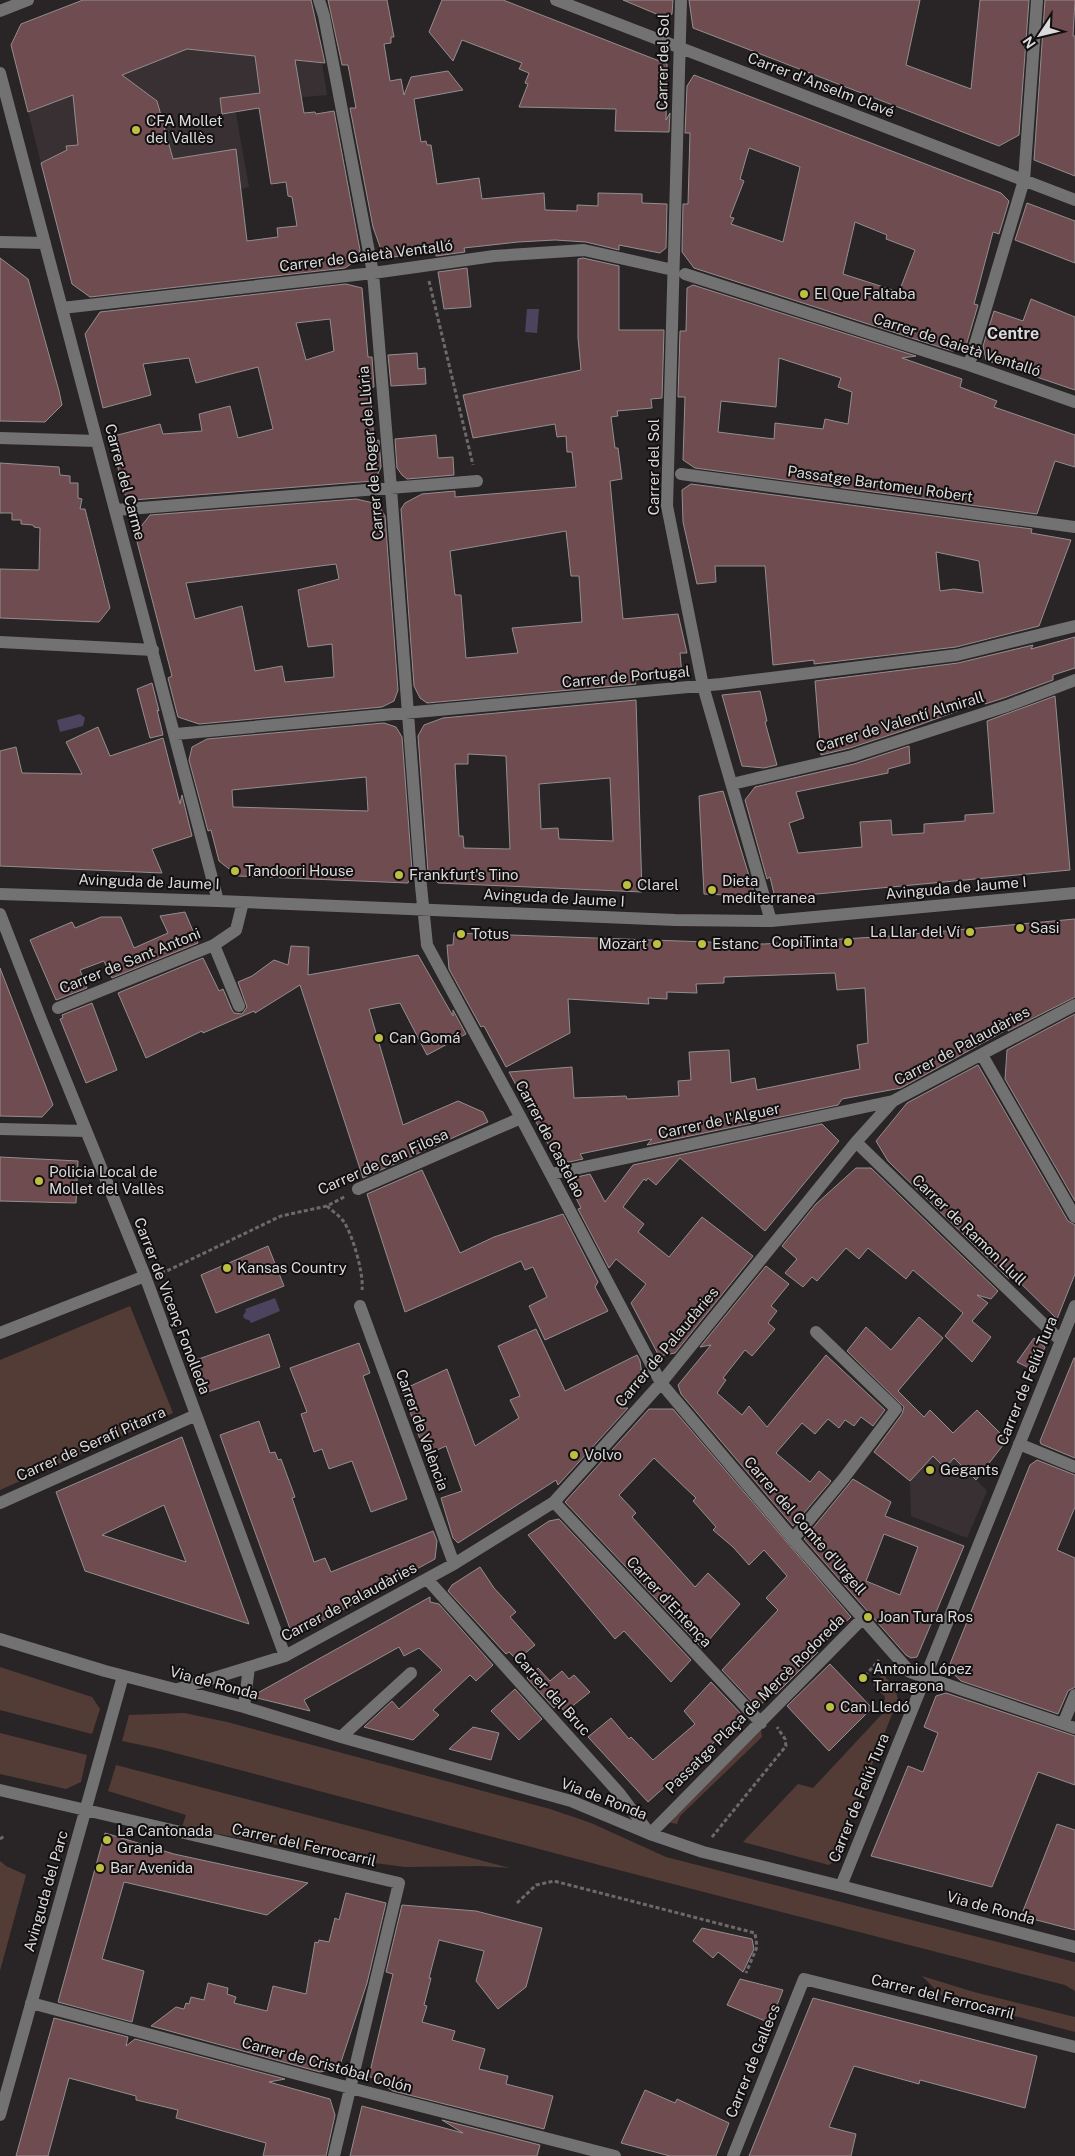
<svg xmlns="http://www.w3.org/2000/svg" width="1075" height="2156" viewBox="0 0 1075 2156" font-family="'Public Sans',sans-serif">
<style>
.built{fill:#393034}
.green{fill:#543c36}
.water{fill:#4c435f}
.building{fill:#6f4c50;stroke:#938e8f;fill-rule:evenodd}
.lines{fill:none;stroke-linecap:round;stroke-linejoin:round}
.path{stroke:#6d696b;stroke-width:3;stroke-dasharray:4 2.5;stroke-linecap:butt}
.minor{stroke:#737273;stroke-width:12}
.poi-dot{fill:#bdbf43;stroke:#110f10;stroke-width:2}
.labels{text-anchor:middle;stroke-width:4;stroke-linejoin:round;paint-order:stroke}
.street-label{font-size:15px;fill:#dbd9da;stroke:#110f10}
.poi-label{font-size:15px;fill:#dbd9da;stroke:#110f10;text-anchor:start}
.neighbourhood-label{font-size:16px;font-weight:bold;fill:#dbd9da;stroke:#110f10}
</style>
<rect width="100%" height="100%" fill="#292527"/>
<path class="built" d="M187,49l135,14 5,32 -93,8 15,84 -8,2v3l-119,-51 -56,5 1,3 -26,14 -13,-51z
M907,1410l80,81 -20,47 -56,-22 -1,-35 -37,-29z"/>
<path class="green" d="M130,1306l43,107 -173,77v-130z
M0,1667l92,30 8,12 -8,25 -92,-24z
M883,1674l12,15 3,10 -64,162 -5,4 -86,-23 55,-58 15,4 70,-75 2,-16 -12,-13z
M184,1713l43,9 323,87 41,14 75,34 409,105v29l-10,-6 -458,-118 -447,-118 -38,-8 7,-26z
M761,1730l1,7 -82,79 -3,8 -10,-2z
M0,1733l87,22 -6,27 -15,7 -66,-15z
M116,1765l394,103 -30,-2 -75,1 -38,-5 -185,-35 4,-12 -78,-24z
M0,1861l6,5 20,9 -26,96z
M922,1976l52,16 101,25v15l-132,-35z"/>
<path class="water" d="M527,309h12l-2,24 -12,-1z
M80,714l5,4 -2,8 -23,6 -3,-12z
M275,1298l5,13 -29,12 -2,-3 -4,-1 -2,-3 3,-5 -1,-2z"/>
<path class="building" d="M83,0h228l14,63 -30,-3 9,53 11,-1 1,2 18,-3 26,139 -3,10 -12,8 -255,29 -18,-13 -31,-121 26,-13 -1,-4 12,-1 -5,-50 -45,17 -17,-67 10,-21zM187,49l68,7 5,37 -40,5 2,16 37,-6 12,76 15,-2 2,14 4,1 5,29 -20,2 1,9 -31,4 -11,-92 -63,10 -16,-58 -35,-26z
M328,0h59l7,37h-3v6l-7,1 6,37 11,-2 3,16 7,-18 37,-6 15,19 -49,9 7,43 5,-1 1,4h4l6,39 42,-6 3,21 62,-6 1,17 32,1v-6l21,1v-13l44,1v9l25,1 -1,44 -6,5 -41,-8v5l-33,-8 -31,-2 -37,2 -54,6 1,4 -29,4v-4l-52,6 -11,-31 -23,-119h6l-8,-43h-6z
M442,0h61l164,64 -1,56 4,-7 -1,19 -54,-1 1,-22 -97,-2 9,-23 -3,-1 4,-10 -10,-4 3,-6 -60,-23 -9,21 -24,-29z
M623,0h50l-1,14 -6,4z
M689,0h231l-14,65 65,24 9,-89h49l-10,135 -20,11 -306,-118z
M1045,0h30l-2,36h2v140l-41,-16z
M694,75l307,118 8,8 -10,33 -6,-2 -19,72 4,1 -13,44 -13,2 -258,-83 -12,-16 1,-48h5l2,-71h-5l2,-47zM749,148l51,19 -17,75 -52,-18 3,-6 -4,-1 14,-36 -4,-2zM855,222l32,13 -1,4 29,11 -16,42 -56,-18z
M1027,203l48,18v42l-60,-23z
M0,258l28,21 31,112 3,14 -17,17 -45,-1z
M583,258l36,8v64h45l-2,68 -11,1 1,9 -35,3 1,5 -7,1 4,31h3l4,31 -12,2 13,138 55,-5 9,39h-7l2,22 -47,5 1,4 -209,19 -7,-5 -6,-12 -13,-177 4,-6 17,-9 33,-3v6l121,-10 -4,-35h-5l-1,-16 -9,1 -2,-13 -82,14 -10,-43 118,-25 -3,-32v-79zM566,531l5,45h8l3,46 -70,6 6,25 -52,5 -5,-63h-6l-5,-44z
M467,268l4,39 -27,2 -6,-37z
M346,284l16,4 6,69h4l2,30 -4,1 4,53 5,-1 2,27 -5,11 -3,3 -240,19 -8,-5 -15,-58 50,-13 3,10 39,-3 -3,-17 31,-8 8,32 35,-9 -15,-62 -62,16 -7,-25 -46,6 8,31 -48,13 -18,-74 15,-22zM330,319l4,32 -28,9 -10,-37z
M693,285l223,71 -14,2 60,21 -2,8 37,14 -3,6 81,28v32l-20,-6 -18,53 -342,-46 -12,-8 2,-63h-7l2,-66h6l1,-43zM779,358l62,20 -3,9 14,5 -4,32 -23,-5 -2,10 -48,-6 -1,16 -56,-7 3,-31 55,6z
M1031,299l44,18v73l-89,-30 -3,-14 11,-35 29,10z
M417,353l1,16 7,-1 1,16 -35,2 -3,-31z
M436,435l2,23 15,-1 1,18 -47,4 -5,-4 -5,-7 -2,-29z
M0,463l59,4 1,8 10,1v7h8v15l4,1 -2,10h5l25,99 -11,14 -99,-4v-49l39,1 1,-42 -6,-1 -1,-2 -12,-1v-4h-9v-7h-12z
M691,484l341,45 -1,4 40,7 -32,86 -83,21 -142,17v-4l-41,5 -8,-99h-50l1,16 -19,2 -14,-62 -1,-32zM936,552l43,9 4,32 -29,-4 -14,2z
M356,499l22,5 7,12 13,174 -4,11 -12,6 -183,17 -21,-7 -10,-39 4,-2 -37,-142 15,-19zM336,564l3,15 -41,11 10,57 24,-3 2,33 -49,5 -3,-16 -27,5 -13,-65 -47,13 -9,-36z
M1075,637v31l-22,7v5l-49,18 -19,6v-3l-77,28 -58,19 -29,7 -6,-74 143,-18 75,-18 -2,4z
M152,683l7,28 -2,-1 6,25 -13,3 -13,-49z
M760,691l7,30 -2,1 12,43 -13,3 -22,-2 -20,-71z
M1055,696l15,174 -295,28 -5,-21 -3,2 -22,-79 10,-13 99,-23 55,-18 1,17 -22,6v4l-92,19 8,26 -15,5 9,30 64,-6 -2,-25 31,-2 1,15 32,-2v-9l41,-3v-6l29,-2 -7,-92z
M636,700l6,192 -204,-9 -10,-11 -10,-136 6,-11 19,-7zM468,754l38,2 4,93 -46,-1 -1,-12h-4l-4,-72h13zM610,778l3,63 -54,-2 -1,-11 -17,1 -2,-45z
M384,723l12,4 6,10 10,133 -4,13 -170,-7 -19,-15 -8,-31 -3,1 -19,-71 3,-13 15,-8zM366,777l2,34 -135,-4 -1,-17z
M98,727l12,29 53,-18 17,66 2,-9 10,41 -40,13 10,24 -162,-7v-115l16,-4 6,26 60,1 -16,-32z
M723,791l31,101 -5,4 -45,-2 -5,-98z
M185,912l13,31 -86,35 -8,-17 -24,9 7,18 -31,12 -26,-60 42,-18 3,6 26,-11h20l13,31 34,-15 -8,-17z
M1075,919v78l-67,34v-2l-107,59 -59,11 -4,6 -191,40 5,-6 -72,15 3,5 -14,3 -14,-5 -46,-85 63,-5 2,31 52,-2 1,3 52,-3 -1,-15 13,-1 -2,-28 40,-2 2,33 24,-5 2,12 103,-21 -3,-24 11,-2 -3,-55 -28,2 -2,-17 -28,1 -83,3v6l-28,1 1,9 -30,-1v7l-19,-1 1,6 -81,-5 2,34 -64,34 -22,-41 -3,1 -32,-58 -2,-24h6l1,-12 310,11 127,-8z
M291,946l18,1 -1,28 110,-20 35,61v-6l13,24 -39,21 -27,-52 -31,6 34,116 55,-24 25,11 5,10 -125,56 -63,-193 -45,28 -1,-2 -51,22 -1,-2 -56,27 -28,-65 85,-35 16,33 4,-2 9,21 2,3 8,1 5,-7 -9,-25 14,-6 22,-16 14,5z
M0,968l53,137 -11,12 -42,-1z
M92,1003l25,67 -31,13 -26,-64 3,-1 -1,-3z
M1075,1014v187l-70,-122 2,-29z
M978,1065l90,156 7,4v49l-18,45 -45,-44 -3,4 -121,-118 -12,-20 31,-38z
M822,1124l17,17 -74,90 -85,-73 -24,27 -8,-7 -2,3 -2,-2 -21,28 21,17 -6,8 31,25 33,-40 51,39 -78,97 -16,3 -28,-53 15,-19 -30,-25 -7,9 -31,-59 3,-1 -12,-24 4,-6 17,-4 15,28 28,-37z
M0,1157l78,4 -2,42 -76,-2z
M856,1168h15l127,123 -7,8 -14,-4 11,8 -16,18 19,16 -19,25 -27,-26 18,-23 -50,-43 -7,9 -38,-31 -9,11 -13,-11 -29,33 -5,-4 -9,10 -18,-14 12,-14 -15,-13 34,-42z
M422,1170l38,83 34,-16 69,-23 35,68 -3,5 13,24 -63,29 -16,-34 18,-9 -14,-30 -8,3 -4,-9 -116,51 -38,-118z
M268,1246l16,40 -68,27 -15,-38z
M766,1266l23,18 -18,22 6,5 -9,12 7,6 -23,27 -7,-6 -22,28 3,2 -9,13 25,22 7,-9 18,21 59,-72 59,55 -12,16 -12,-9 -7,9 -9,-6 -6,8 -11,-9 -13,15 -13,-11 -26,30 34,29 9,-11 12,10 -38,45 -112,-132 -3,-9 33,-40 -11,2z
M919,1317l24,21 -45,53 26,26 6,-7 23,23 24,-23 30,30 -31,40 -22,-22 -9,10 -12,-12 -23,25 -36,-29 28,-38 2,-7 -57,-56 19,-24 25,23z
M536,1329l29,62 72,-36 3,6 3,20 -23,27h8l-70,77 -2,-5 -98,63 -5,-5 -12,-40 21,-7 -16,-45 -20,9 -24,-65 45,-21 28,77 44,-28 -9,-18 10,-4 -22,-50z
M269,1334l11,33 -75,26 -12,-32z
M1034,1338l11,9 -10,24 -18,-9z
M359,1343l11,30 -7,3 44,123 -36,13 -19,-51 -23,8 -7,-20 -8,3 -13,-38 6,-2 -17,-44z
M1074,1358h1v100l-34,-14 -1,-3z
M649,1409h24l178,208 -35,33 2,2 -42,42 -1,-1 -14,11 -2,-2 -4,3 -33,-35 56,-60 -12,-12 21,-22 -23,-26 -15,15 -16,-18 -20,-17 3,-3 -23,-26 3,-3 -42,-40 -35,37 17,18 -4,4 63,70 13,-14 32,31 -38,44 -137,-146z
M259,1421l11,32 5,-1 3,8 3,-1 14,38 -3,1 22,64 11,-4 6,14 102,-41 4,10 -2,18 -142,78 -73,-202z
M182,1437l51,143 16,44 -164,-53 -29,-79zM164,1505l22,57 -84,-27z
M1037,1460l38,15v32l-18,43 18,8v129l-7,4 -10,23 -97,-33 -13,-12 82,-204z
M853,1479l38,23 -6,14 79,30 -47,111 -6,1 -5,-3 -102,-116zM884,1534l34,13 -18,48 -34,-14z
M559,1519l132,141 -20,22 -47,-51 -9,8 -87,-104 21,-14z
M480,1567l14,21 22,24 -6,5 25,28 -18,15 -8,-8 -3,2 -58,-63 4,-6z
M430,1597v5l9,2 54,61 -17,16 -6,-6 -37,35 6,5 -26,25 -49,-13 28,-26 7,8 43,-39 -23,-22 -15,8 -5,-9 -95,53 6,11 -57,-14 1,-2z
M830,1664l42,44 -43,43 -42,-45z
M538,1668l12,13 12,-10 7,8 5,-4 16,17 -25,20 -7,-8 -4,4 -27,-30z
M711,1682l32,34 -95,86 -60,-65 23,-19 18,21 2,-2 22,23 42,-36 -11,-13z
M515,1689l27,30 -23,21 -28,-29z
M946,1693l129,43v49l-37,-13 -46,115 -121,-31 37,-90 15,6 15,-39 -14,-6 12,-31z
M473,1727l26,6 -8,27 -42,-11z
M1057,1824l18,6v100l-54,-14z
M105,1833l69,21 134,29 -41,32 -143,-33 -22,77 42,12 -12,51 -74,-20z
M346,1893l40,10 -19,80 -28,85 -19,4 -169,-46 25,-19 8,2 2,-6 3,1 2,-7 13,3 4,-17 20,5 -1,6 9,3 -2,6 33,8 6,-25 33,8 9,-52 3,1 1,-3 10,2 6,-24 4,2z
M402,1905l74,6 66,17 -16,59 -28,22 -22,-28 8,-30 -45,-11 -10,38h2l-7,27 3,1 -5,16 33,9 -3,9 33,9 -6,20 29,7 -2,8 47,12 -9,33 -151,-38 -24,-15 24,-102 -7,-2z
M702,1928l50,11 2,10 -11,23 -25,-20 -5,6 -20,-17z
M740,1979l43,11 -13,33 -43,-18z
M813,1998l224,58 -12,52 -105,-28 -1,4 -65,-18 -25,61 27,7 -5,22h-102z
M54,2018l74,19 -2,9 9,-7 150,40 -16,3 61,17 5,16 -9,41h-63l3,-13 -90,-25 2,-8 -42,-10v-4l-67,-18 -21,78h-32z
M645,2090l30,13 2,-4 52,24 -13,33h-46l-49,-13z
M362,2106l101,27 -21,-13 98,25 -3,11h-187z"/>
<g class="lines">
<path class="path" d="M429,281l44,184
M327,1206c5,5 13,10 17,16 9,14 20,52 18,68
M161,1272l8,-2 112,-54 46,-10 19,-10
M865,1676l14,-16
M712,1837l74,-91 -1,-7 -8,-12
M0,1839l4,-3
M517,1903l19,-18 18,-4 201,52 2,14 -11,26"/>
<path class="minor" d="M319,0l5,16 49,257 18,216 30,397 6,59 94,173 140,265 132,156 117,133 165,56
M556,0l519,200
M681,0l-14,506 36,180 68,235
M0,11l28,-11
M0,73l218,828
M0,242l45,1
M685,274l284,91 106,37
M62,308l311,-35 121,-17 90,-6 89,20
M969,365l55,-185 13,-180
M0,438l97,3
M681,474l394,53
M116,510l361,-29
M0,642l153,8
M176,734l545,-50 236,-29 118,-29
M732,784l120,-28 155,-50 68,-26
M0,894l218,7 457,19 96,1 304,-28
M0,914l40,103 105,259 140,380
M214,945l25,61
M58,1008l156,-63 22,-15 7,-28
M982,1055l93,162
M0,1129l86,2
M856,1142l205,199
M551,1174l342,-73
M358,1189l163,-71
M360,1306l94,258
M0,1333l145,-57
M1019,1444l56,23
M554,1502l207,221
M0,1503l196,-88
M793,1539l51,-61 52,-69 -80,-77
M427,1579l193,215 30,40 213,-216
M0,1639l105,32 139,36 97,30 230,64 79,33 53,18 138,34 234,61
M178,1689l107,-33 169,-92 100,-62 107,-119 195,-241 37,-41 182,-96
M244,1707l5,-40
M1063,1724l12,-29
M341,1737l70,-64
M0,1790l399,93 -65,273
M841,1886l234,-580
M31,2003l304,81 280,72
M0,2115l123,-439
M733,2156l71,-177 271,68"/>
</g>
<g class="poi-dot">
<circle cx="136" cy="130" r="5"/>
<circle cx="804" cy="294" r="5"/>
<circle cx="235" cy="871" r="5"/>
<circle cx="399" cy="875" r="5"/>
<circle cx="627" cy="885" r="5"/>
<circle cx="712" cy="890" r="5"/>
<circle cx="1020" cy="928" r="5"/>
<circle cx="970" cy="932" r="5"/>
<circle cx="461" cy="934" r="5"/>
<circle cx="848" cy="942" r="5"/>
<circle cx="657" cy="944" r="5"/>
<circle cx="702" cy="944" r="5"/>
<circle cx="379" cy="1038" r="5"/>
<circle cx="39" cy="1181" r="5"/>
<circle cx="227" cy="1268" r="5"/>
<circle cx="574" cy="1455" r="5"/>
<circle cx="930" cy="1470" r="5"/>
<circle cx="868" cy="1617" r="5"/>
<circle cx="863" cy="1678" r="5"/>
<circle cx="830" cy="1707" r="5"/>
<circle cx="107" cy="1840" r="5"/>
<circle cx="100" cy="1868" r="5"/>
</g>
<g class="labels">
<g class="street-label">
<text transform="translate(663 62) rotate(-89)" y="5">Carrer del Sol</text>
<text transform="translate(821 85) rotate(21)" y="5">Carrer d'Anselm Clavé</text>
<text transform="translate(366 256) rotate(-7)" y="5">Carrer de Gaietà Ventalló</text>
<text transform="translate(957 345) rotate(18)" y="5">Carrer de Gaietà Ventalló</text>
<text transform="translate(371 453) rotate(-95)" y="5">Carrer de Roger de Llúria</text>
<text transform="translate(654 467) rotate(-90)" y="5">Carrer del Sol</text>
<text transform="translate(125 482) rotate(75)" y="5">Carrer del Carme</text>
<text transform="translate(880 484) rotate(8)" y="5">Passatge Bartomeu Robert</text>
<text transform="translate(626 677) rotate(-5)" y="5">Carrer de Portugal</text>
<text transform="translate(900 722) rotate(-17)" y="5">Carrer de Valentí Almirall</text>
<text transform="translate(149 882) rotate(2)" y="5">Avinguda de Jaume I</text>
<text transform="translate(956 888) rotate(-5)" y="5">Avinguda de Jaume I</text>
<text transform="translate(554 898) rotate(3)" y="5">Avinguda de Jaume I</text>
<text transform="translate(130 961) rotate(-22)" y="5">Carrer de Sant Antoni</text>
<text transform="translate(962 1046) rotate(-28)" y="5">Carrer de Palaudàries</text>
<text transform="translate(719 1121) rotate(-12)" y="5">Carrer de l'Alguer</text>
<text transform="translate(550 1139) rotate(62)" y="5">Carrer de Castelao</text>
<text transform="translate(383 1162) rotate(-24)" y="5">Carrer de Can Filosa</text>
<text transform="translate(969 1230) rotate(44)" y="5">Carrer de Ramon Llull</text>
<text transform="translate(172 1306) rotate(69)" y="5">Carrer de Vicenç Fonolleda</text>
<text transform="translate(667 1347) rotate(-50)" y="5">Carrer de Palaudàries</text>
<text transform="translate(1027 1381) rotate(-68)" y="5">Carrer de Feliú Tura</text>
<text transform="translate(422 1430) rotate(70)" y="5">Carrer de València</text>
<text transform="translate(91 1444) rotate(-24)" y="5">Carrer de Serafí Pitarra</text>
<text transform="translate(805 1526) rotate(49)" y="5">Carrer del Comte d'Urgell</text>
<text transform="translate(349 1602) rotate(-28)" y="5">Carrer de Palaudàries</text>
<text transform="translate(669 1602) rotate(47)" y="5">Carrer d'Entença</text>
<text transform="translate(214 1683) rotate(15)" y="5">Via de Ronda</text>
<text transform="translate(552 1694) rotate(48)" y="5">Carrer del Bruc</text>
<text transform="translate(755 1704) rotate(-45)" y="5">Passatge Plaça de Mercè Rodoreda</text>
<text transform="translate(859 1798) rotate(-68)" y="5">Carrer de Feliú Tura</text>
<text transform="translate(604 1799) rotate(21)" y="5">Via de Ronda</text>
<text transform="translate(304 1845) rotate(13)" y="5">Carrer del Ferrocarril</text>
<text transform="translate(46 1891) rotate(-74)" y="5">Avinguda del Parc</text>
<text transform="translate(991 1908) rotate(15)" y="5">Via de Ronda</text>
<text transform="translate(943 1997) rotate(14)" y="5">Carrer del Ferrocarril</text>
<text transform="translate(753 2061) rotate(-68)" y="5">Carrer de Gallecs</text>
<text transform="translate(327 2065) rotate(15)" y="5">Carrer de Cristóbal Colón</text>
</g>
<g class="poi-label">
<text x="146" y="126">CFA Mollet<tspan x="146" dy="17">del Vallès</tspan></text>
<text x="814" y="299">El Que Faltaba</text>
<text x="245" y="876">Tandoori House</text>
<text x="409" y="880">Frankfurt's Tino</text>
<text x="722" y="886">Dieta<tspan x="722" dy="17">mediterranea</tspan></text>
<text x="637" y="890">Clarel</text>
<text x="1030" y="933">Sasi</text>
<text x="960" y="937" text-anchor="end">La Llar del Ví</text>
<text x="471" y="939">Totus</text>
<text x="838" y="947" text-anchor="end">CopiTinta</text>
<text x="647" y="949" text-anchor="end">Mozart</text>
<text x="712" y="949">Estanc</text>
<text x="389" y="1043">Can Gomá</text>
<text x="49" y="1177">Policia Local de<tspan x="49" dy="17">Mollet del Vallès</tspan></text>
<text x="237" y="1273">Kansas Country</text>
<text x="584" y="1460">Volvo</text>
<text x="940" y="1475">Gegants</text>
<text x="878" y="1622">Joan Tura Ros</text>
<text x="873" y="1674">Antonio López<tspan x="873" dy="17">Tarragona</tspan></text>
<text x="840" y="1712">Can Lledó</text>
<text x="117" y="1836">La Cantonada<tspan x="117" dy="17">Granja</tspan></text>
<text x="110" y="1873">Bar Avenida</text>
</g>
<g class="neighbourhood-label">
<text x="1013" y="339">Centre</text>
</g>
</g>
<g transform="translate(1040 35) rotate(235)" stroke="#110f10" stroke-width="4" paint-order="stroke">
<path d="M0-4L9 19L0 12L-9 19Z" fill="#dbd9da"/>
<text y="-8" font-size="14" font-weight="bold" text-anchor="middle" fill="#dbd9da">N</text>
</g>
</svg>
